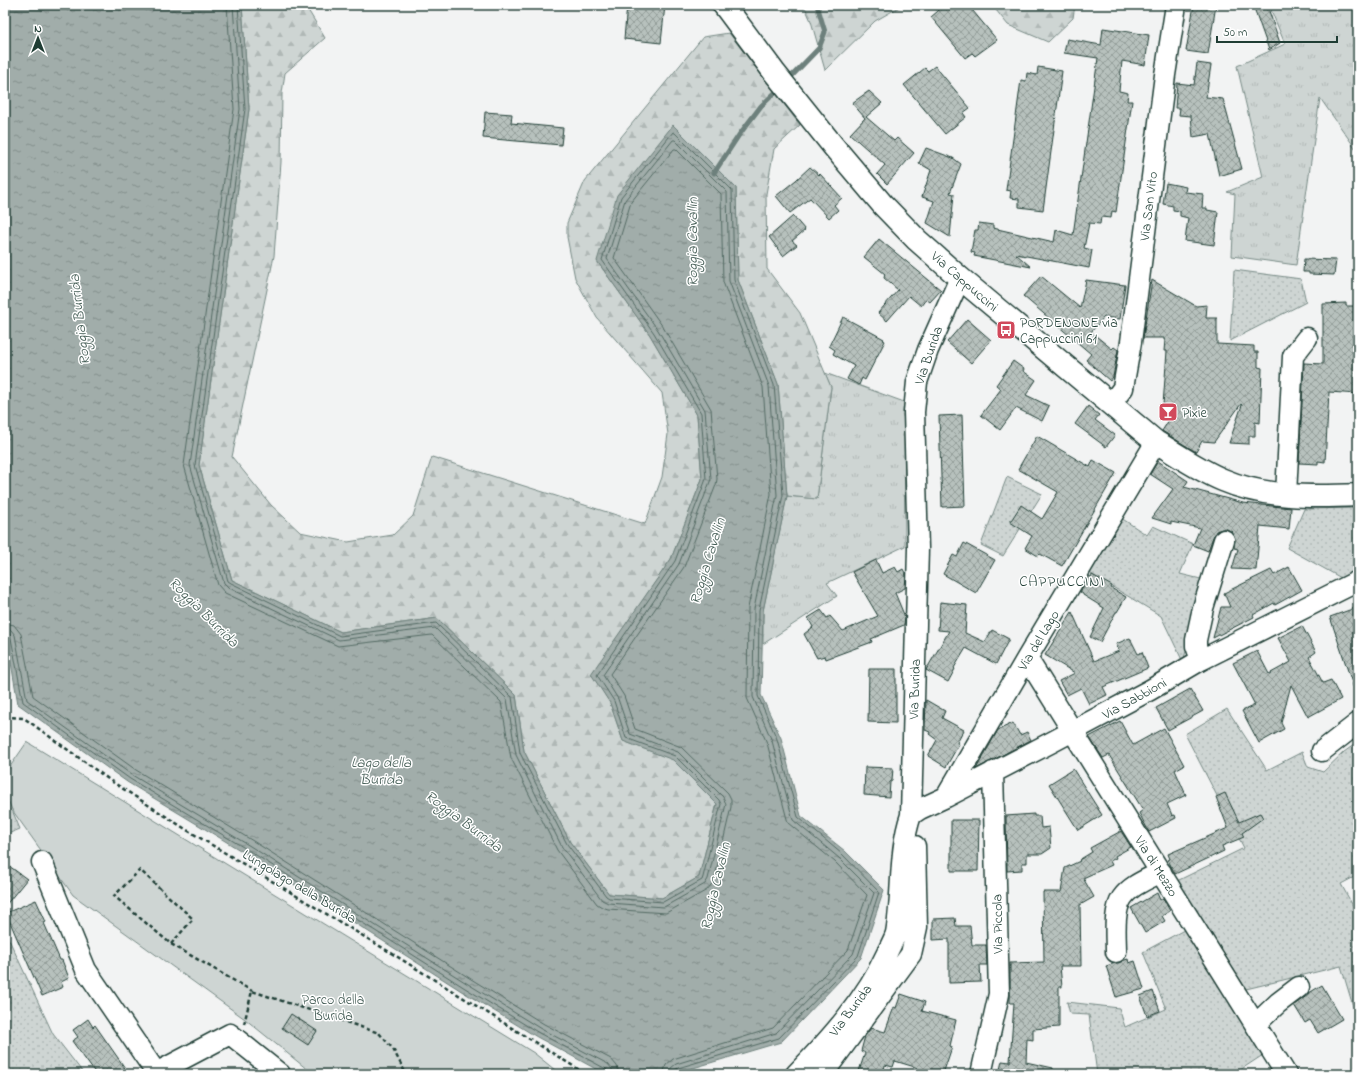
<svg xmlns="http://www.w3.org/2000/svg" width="1363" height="1079" viewBox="0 0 1363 1079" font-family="'Indie Flower',sans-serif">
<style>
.grass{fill:url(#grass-tufts);stroke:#768984}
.forest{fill:url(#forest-firs);stroke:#768984}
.park{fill:#ced5d3;stroke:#768984}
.garden{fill:url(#garden-dots);stroke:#768984}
.water{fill:url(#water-ripples);stroke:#6d807b}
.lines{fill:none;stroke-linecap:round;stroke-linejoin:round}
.shore{stroke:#536a63;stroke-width:1}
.stream{stroke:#6d807b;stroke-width:5}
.building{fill:url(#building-cross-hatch);stroke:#1f3d34}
.minor-casing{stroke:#1f3d34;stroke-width:23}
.major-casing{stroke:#1f3d34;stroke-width:25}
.path{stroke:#1f3d34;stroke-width:2.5;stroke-dasharray:4 3;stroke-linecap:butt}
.minor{stroke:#fff;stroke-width:20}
.major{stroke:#fff;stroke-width:22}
.labels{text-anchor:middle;stroke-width:3;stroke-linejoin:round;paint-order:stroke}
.street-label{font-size:14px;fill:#1f3d34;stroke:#fff}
.poi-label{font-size:14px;fill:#1f3d34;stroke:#fff;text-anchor:start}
.park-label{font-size:14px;fill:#425b54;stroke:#fff}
.water-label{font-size:15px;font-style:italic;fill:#465f57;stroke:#fff}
.neighbourhood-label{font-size:15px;letter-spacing:1px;fill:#1f3d34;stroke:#fff}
</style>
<defs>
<pattern id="grass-tufts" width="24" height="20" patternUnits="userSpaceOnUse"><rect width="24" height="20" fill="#ced5d3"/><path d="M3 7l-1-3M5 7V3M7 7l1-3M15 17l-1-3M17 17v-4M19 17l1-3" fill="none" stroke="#b0b8b6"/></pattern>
<pattern id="forest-firs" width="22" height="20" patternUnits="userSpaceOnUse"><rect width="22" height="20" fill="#ced5d3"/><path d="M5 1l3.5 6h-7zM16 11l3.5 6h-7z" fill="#b0b8b6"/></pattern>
<pattern id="garden-dots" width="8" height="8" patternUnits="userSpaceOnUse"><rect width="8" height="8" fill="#ced5d3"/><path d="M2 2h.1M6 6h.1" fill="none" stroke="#b0b8b6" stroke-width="1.8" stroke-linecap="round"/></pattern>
<pattern id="water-ripples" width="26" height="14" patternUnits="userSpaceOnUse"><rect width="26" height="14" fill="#a1adaa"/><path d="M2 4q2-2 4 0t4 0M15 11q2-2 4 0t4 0" fill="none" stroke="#838e8b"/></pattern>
<pattern id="building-cross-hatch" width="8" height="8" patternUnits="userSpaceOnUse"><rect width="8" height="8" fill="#b7c1bd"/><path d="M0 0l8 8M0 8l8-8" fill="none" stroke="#949e9a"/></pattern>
</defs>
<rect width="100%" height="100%" fill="#f2f3f3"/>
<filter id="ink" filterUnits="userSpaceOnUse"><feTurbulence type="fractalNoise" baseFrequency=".025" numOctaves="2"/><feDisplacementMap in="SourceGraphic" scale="8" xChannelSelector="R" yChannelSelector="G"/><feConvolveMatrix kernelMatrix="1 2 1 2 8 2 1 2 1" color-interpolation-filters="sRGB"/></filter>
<g filter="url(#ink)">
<path class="grass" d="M1269,5h89v147l-38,-54 -24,167 -64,-9 3,-62 -8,-2 36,-15 -26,-111 48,-22z
M825,373l79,29 1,144 -78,37 10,13 -74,48v-33l24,-115 30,3 14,-112z"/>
<path class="forest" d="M242,5h63l20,33 -40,35 -3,20 -1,69 -7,94 -42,201 39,48 29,27 48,10 45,-7 20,-19 19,-59 213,67 17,-47 6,-43 -6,-41 -65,-75 -22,-40 -8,-41v-14l18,-42 118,-144 26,-4 71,92 -26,24 -8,45 1,75 33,44 31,74 -14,112 -30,-3 -9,-112 -40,-104 -2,-92 -139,73 53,74 47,80 5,64 -31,80 -79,115 18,29 13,38 50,18 44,45 -18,73 -37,21 -53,-4 -39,-52 -46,-91 -8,-56 -79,-77 -96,14 -109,-52 -33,-115 50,-356z
M804,5h99l-28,16 -50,49 -14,-49z
M992,5h83l-2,13 -25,24 -40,-17z"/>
<path class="park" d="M27,742l507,311 26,21h-247l-68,-55 -172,-124 -68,-95v-26z"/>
<path class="garden" d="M1234,270l67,9 5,23 -76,39z
M1007,477l35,17 -39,62 -22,-11z
M1358,508v62l-15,9 -56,-31 17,-39z
M1118,516l29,19 6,-9 40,18 -13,30 25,6 -22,82 -22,-46 -75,-45z
M1227,709l40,61 35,-18 6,15 15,5 21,-20 14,-10v133l-17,9 17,31v101h-2l-15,-50 -95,23 -69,-108 67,-33 -59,-114z
M5,793l15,36 -15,6z
M1184,930l82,123 -32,21h-137l-8,-59 -19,-1 -3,-12 52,6 6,19 41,-18 -23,-57z
M5,931l48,103 31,40h-79z"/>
<path class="water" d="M5,5h237l7,104 -50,356 33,115 109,52 96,-14 79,77 8,56 46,91 39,52 53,4 37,-21 18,-73 -44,-44 -50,-19 -13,-38 -19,-29 80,-115 31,-80 -5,-64 -47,-80 -53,-74 20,-66 56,-70 63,63 2,92 40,104 9,112 -24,115 -2,84 20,43 20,78 44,35 39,39 -23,68 -80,84 -108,32h-65l-14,-6 -57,-31 -74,-45 -218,-139 -118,-71 -109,-78 -13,-77z"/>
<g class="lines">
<path class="shore" d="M227,5l7,104 -50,356 34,120 7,8 113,53 94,-11 69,67 10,56 46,92 40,54 5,3 6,2 58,4 41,-23 7,-9 17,-74v-8l-3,-6 -47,-46 -46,-18 -11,-33 -14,-22 74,-107 32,-82 1,-6 -6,-70 -48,-82 -49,-69 17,-56 43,-53h2l45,45 2,88 40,105 8,107 -23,114 -1,90 20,45 21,80 47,39 32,33 -19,55 -75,78 -100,31 -7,6 -3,9
M233,5l7,104 -50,356 34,118 5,5 110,52 96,-12 72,71 9,56 46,92 40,53 6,3 56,4 41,-23 3,-5 18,-75 -3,-7 -45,-45 -48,-18 -12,-35 -15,-24 76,-111 32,-85 -6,-69 -47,-80 -51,-71 18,-59 48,-60h2l52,52 2,89 40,105 8,109 -23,114 -1,88 19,44 21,79 46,38 35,35 -21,61 -77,79 -100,31 -5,4 -2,6
M238,5l7,104 -50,356 33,116 3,2 109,53 96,-13 76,74 8,56 47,91 39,52 3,2 54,4 39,-22 1,-3 18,-73 -2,-4 -44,-44 -49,-18 -12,-37 -17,-26 78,-114 31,-82 -5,-66 -47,-80 -52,-73 19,-63 52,-65 2,1 57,57 2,90 40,105 9,110 -24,115 -1,86 19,43 21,78 44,37 37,38 -21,64 -79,82 -101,30 -3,2v4
M5,623l9,2 7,9 12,62 103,74 117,71 218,138 73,45 67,35 6,7 2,8
M5,629l6,1 4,5 12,65 105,75 118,71 218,138 73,45 67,35 4,5 1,5
M5,634h4l2,4 12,64 107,77 118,71 217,138 74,45 67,36 2,5"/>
<path class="stream" d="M787,81l32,-33 6,-16 -8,-27
M714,173l25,-38 22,-29 19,-18"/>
</g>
<path class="building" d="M627,5h38l-4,38 -37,-4z
M933,5h35l29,35 -22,16 -3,-3 -7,5 -34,-41 7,-6z
M1194,5h22l-8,49 -22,-3z
M1253,5h14l13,38 -11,7z
M1103,28l46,7 -4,30 -23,-4 -3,30 9,2 -1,8h5l-16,111 -4,-1 -1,7 -10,-1 -1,7 -11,-1 -5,25 8,2 -3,18 -73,-14 15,13 -57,-11 1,-3 -4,-1 4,-22h3l1,-7 14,2v3l61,14 2,-12 17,5 25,-177 -34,-5 3,-14 34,6z
M1197,63l14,2 -5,32 17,2 19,70 -23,7 -9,-42 -17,3 -2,-21 -12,-1 1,-7h-5l2,-25 17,2z
M935,66l35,42 -7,5 3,4 -21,17 -41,-49 21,-17 3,3z
M1038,67l24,4 -19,139 -24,-3v-8l-9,-1 1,-7 -5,-1 15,-110 5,1 1,-8 10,2z
M869,91l13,12 -16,14 28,24 3,-3 17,15 -27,31 -10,-10 8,-9 -35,-31 15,-16 -13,-15z
M485,112l27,2 -1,9 52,5 -2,17 -78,-7z
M926,148l27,10 8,6 -11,29 4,1 -4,43 -23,-14 7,-22 -12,-4 9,-27 -12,-7z
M810,167l9,8 1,-1 22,24 -8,7 4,5 -9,8 -19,-20 -20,15 -14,-17 20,-16z
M1166,183l20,4 -1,5 18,2 -1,14h5v2l11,2 -4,33 -29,-4 3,-23 -8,-2v-5l-7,-1v-4l-10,-2z
M793,216l12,14 -13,11 5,4 -14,11 -14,-19z
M879,239l62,51 -11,12 -4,-3 -5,7 -12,-10 -22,25 -9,-8 20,-23 -14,-12 1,-4 -21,-17z
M1304,259l32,1 -2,15 -25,-1v-2h-6z
M1041,276l39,32 6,-28 39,5 -5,34 -16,-2 -13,15 21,17 2,-2 4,3 -5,27 -3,4 -24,-21 5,-6 -68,-58z
M1152,280l44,26 11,-1 -1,13h11v26l37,2v6h4v15l4,1 -2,55 -5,-1v14h-6v8l-20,-1 13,-38 -1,-1 -27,38 -12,-1 -6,11 -34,-21 12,-19 -11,-7 4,-54h-3l1,-11h-1v-2h-21z
M1346,303v3h12v88l-29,-2 -4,70 -7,-1v3l-19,-1 5,-100 19,1v-60z
M843,317l41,22 -1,1 2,1 -20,39 -3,-2 -3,7 -12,-6 7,-13 -21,-12 2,-4 -6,-4z
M967,319l24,21 -20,23 -24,-21z
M1013,361l11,8 -1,2 13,9 -10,15 23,11 -7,15 -26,-13 -16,22 -19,-15 20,-26 -5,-4z
M1088,406l11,9 -4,5 20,15 -9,12 -31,-23z
M962,415l3,91 -23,1 -3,-91z
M1037,436l53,31 3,-7 23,13 -54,93 -22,-12 -2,2 -13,-8 7,-12 -22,-14 11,-17 21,14 16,-27 -40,-23z
M1158,461l30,20 -4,6 59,16 48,5 -2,21 -29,-3 -4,44 -24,-1 6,-20 -4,-1 1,-10 -3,-6 -5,-3h-5l-6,2 -3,6 -5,14 -15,-6 7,-17 -29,-6v2l-19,-6 21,-29 -23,-15z
M964,543l31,17 -19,33 -33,-19 10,-19 4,2z
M876,560l6,13 13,-6 3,5 5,-3 3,6 -1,13 -10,5 10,24 -1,8 -33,14 1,3 -46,17 -1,-3 -8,2 -13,-24 9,-7 -5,-9 13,-8 6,8 3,-2 13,15 35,-15 -26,-44z
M1289,567l13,23 -27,15 -1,-2 -21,12 1,2 -41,21 8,-31h9l-6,-14 47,-23 3,5z
M1092,575l20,11 -1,2 15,9 -9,15h-1l-16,30 -10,-5 14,-29 -21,-13v-1l-3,-2 9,-16 2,1z
M940,602l27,3 -2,28 20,9 7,-12 17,9 -13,25 -30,-16 -12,20 1,1 -7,13 -22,-12 23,-39 -11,-1z
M1355,608l3,8v78l-2,1 -26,-78z
M1072,612l22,49 25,-10 -3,-7 14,-6 8,16 4,-2 6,16 -45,19 4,8 -18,9 -8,-16 -14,7 -8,-14 16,-8 -30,-18z
M1302,626l14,26 -7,5 14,26 8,-3 10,19 -33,18 -17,-32 -10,38 3,6 -25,14 -17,-32 13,-6 -22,-42 24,-12 12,23 22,-12 -13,-24z
M869,669h27v54l-28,-1z
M1190,689l13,22 -35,19 -12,-22z
M926,700l19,11 -3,7 22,12 -7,13 2,1 -13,23 -18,-11 9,-16 -8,-6 1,-2 -5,-2z
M1120,721l13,24 31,-17 20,37 -9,5 11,25 -19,9 5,11 -1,1 4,-1 1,3 -27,14 -10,-19 4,-3 -34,-55 -6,3 -14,-21z
M1013,723l7,12 7,-3 4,8 -55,29 22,-39z
M865,767l28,1 -1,13 -2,1 -1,15 -25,-2z
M1073,769l29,46 -24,15 -29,-46z
M1225,793l14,29 21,-9 3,5 -21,15 2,4 -22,9 2,5 -49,23 -7,-14 2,-1 -2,-5 60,-26 -12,-31z
M1034,814v2h6l1,12 8,-1 2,21 -9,6h-15v9h-5v7l-15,1 -1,-55z
M951,820h28l-1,51h-27z
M1121,831l10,16 -16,9 1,2 -6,3 2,4 -29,13 11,19 -14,8 1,61h-21l2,21h-3v40l-26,2v11l-6,-1 -1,23 27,6v6h-54l3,-13 8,1 4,-59h-4v-40l34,-1 -1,-70h18l4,-24 15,-7 -1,-1 13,-8 -2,-4z
M5,863l22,16 -22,27z
M1157,893l3,7 3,-2 7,13 -8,5 3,5 -20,12 -14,-25z
M36,900l10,22 -2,1 16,37h2l7,18 -8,4 2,5 -21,9 -36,-83z
M955,918l1,8h14l2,19h14l1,20h-7l1,17 -32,1v-44l-16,1v-21z
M1128,959l1,4 6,-2 9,28 -28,8 -10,-31z
M1322,985l20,34 -24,14 -8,-13 -5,3 -11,-18 14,-10 1,-2z
M1153,991l7,20 -13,5 -7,-20z
M901,994l24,8 -3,9 34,9 -6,26 2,1 -9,27h-27l2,-6 -23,-7 -2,6 -8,-2 -2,9h-25l7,-21 -4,-2 4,-15 6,-8 14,4 9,-25 2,1z
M291,1014l26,17 -9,14 -26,-17z
M88,1019l5,8 2,-2 30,43 -8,6h-21l-24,-33 6,-4 -5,-7z"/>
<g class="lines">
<g class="minor-casing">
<path id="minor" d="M1111,404l12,-16 8,-46 34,-267 11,-70
M1286,495l7,-139 14,-18
M1027,658l259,416
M1201,660l-5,-14v-6l7,-32 21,-68
M1322,751l36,-28
M946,797l81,-139 129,-216
M911,815l9,-6 26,-12 106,-55 98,-52 51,-30 157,-79
M42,862l44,108 71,104
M1116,952c0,-16 -3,-40 6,-54 9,-13 26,-19 39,-26
M1256,1024l22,-21 21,-16
M156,1073l74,-39 50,40
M796,1074c35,-36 70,-75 91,-121 3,-7 7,-13 9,-20 7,-39 2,-80 15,-118l7,-267 -4,-136 3,-30 11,-32 32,-72
M823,1074l88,-120 6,-27 -2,-81
M981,1074l18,-80 -6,-222"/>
</g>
<g class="major-casing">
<path id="major" d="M724,5l50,67 60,75 49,58 34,35 43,38 196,164c22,13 43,28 67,38 42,18 90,17 135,15"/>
</g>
<path class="path" d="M5,717l19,1 87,63 76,49 201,121 198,123
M171,944l22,-25 -53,-49 -26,26 57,48 81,47
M244,1024l8,-33 127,42 14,16 13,25"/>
<use href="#minor" class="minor"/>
<use href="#major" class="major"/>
</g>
</g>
<defs>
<g id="bus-square" transform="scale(1)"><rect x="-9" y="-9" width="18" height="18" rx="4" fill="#d1495b" stroke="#fff"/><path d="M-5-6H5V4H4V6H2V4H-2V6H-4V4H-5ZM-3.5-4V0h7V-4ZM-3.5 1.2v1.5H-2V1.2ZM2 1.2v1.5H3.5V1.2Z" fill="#fff"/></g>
<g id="bar-square" transform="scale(1)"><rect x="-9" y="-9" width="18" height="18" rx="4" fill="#d1495b" stroke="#fff"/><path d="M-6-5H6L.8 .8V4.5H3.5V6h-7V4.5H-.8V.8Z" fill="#fff"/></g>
</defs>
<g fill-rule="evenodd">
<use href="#bus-square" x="1006" y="330"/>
<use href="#bar-square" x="1168" y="412"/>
</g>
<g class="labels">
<g class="street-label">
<text transform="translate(1148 206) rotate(-83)" y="5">Via San Vito</text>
<text transform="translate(965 281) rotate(41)" y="5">Via Cappuccini</text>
<text transform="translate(928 355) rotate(-71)" y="5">Via Burida</text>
<text transform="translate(1038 640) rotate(-59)" y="5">Via del Lago</text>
<text transform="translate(914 689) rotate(-88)" y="5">Via Burida</text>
<text transform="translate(1134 698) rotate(-29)" y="5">Via Sabbioni</text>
<text transform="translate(1157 866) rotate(58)" y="5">Via di Mezzo</text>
<text transform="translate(300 886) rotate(31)" y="5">Lungolago della Burida</text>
<text transform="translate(997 924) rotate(-91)" y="5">Via Piccola</text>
<text transform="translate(850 1010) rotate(-53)" y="5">Via Burida</text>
</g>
<g class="poi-label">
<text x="1020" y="327">PORDENONE via<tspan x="1020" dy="16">Cappuccini 61</tspan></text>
<text x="1182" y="417">Pixie</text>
</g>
<g class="park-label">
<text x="333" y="1004">Parco della<tspan x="333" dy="16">Burida</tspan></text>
</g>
<g class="water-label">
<text transform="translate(692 242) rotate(-90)" y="5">Roggia Cavallin</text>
<text transform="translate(79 320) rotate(-97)" y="5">Roggia Burrida</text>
<text transform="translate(707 561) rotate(-73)" y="5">Roggia Cavallin</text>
<text transform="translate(204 612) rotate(45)" y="5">Roggia Burrida</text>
<text x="381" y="767">Lago della<tspan x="381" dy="17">Burida</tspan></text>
<text transform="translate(464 821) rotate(37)" y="5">Roggia Burrida</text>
<text transform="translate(715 886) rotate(-77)" y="5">Roggia Cavallin</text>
</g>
<g class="neighbourhood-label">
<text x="1062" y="586">CAPPUCCINI</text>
</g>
</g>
<rect width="1363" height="1079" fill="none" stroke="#fff" stroke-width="20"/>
<rect x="10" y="10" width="1343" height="1059" fill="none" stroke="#1f3d34" stroke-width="1.5" filter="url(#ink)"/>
<g transform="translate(38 38)" stroke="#ffffff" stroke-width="3" paint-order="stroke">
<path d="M0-3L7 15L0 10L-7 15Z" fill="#1f3d34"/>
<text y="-6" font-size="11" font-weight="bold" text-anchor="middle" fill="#1f3d34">N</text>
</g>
<path d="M1217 36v6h120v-6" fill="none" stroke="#1f3d34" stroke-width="2"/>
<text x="1223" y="36" font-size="12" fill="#1f3d34" stroke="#ffffff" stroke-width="3" paint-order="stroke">50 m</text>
</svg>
